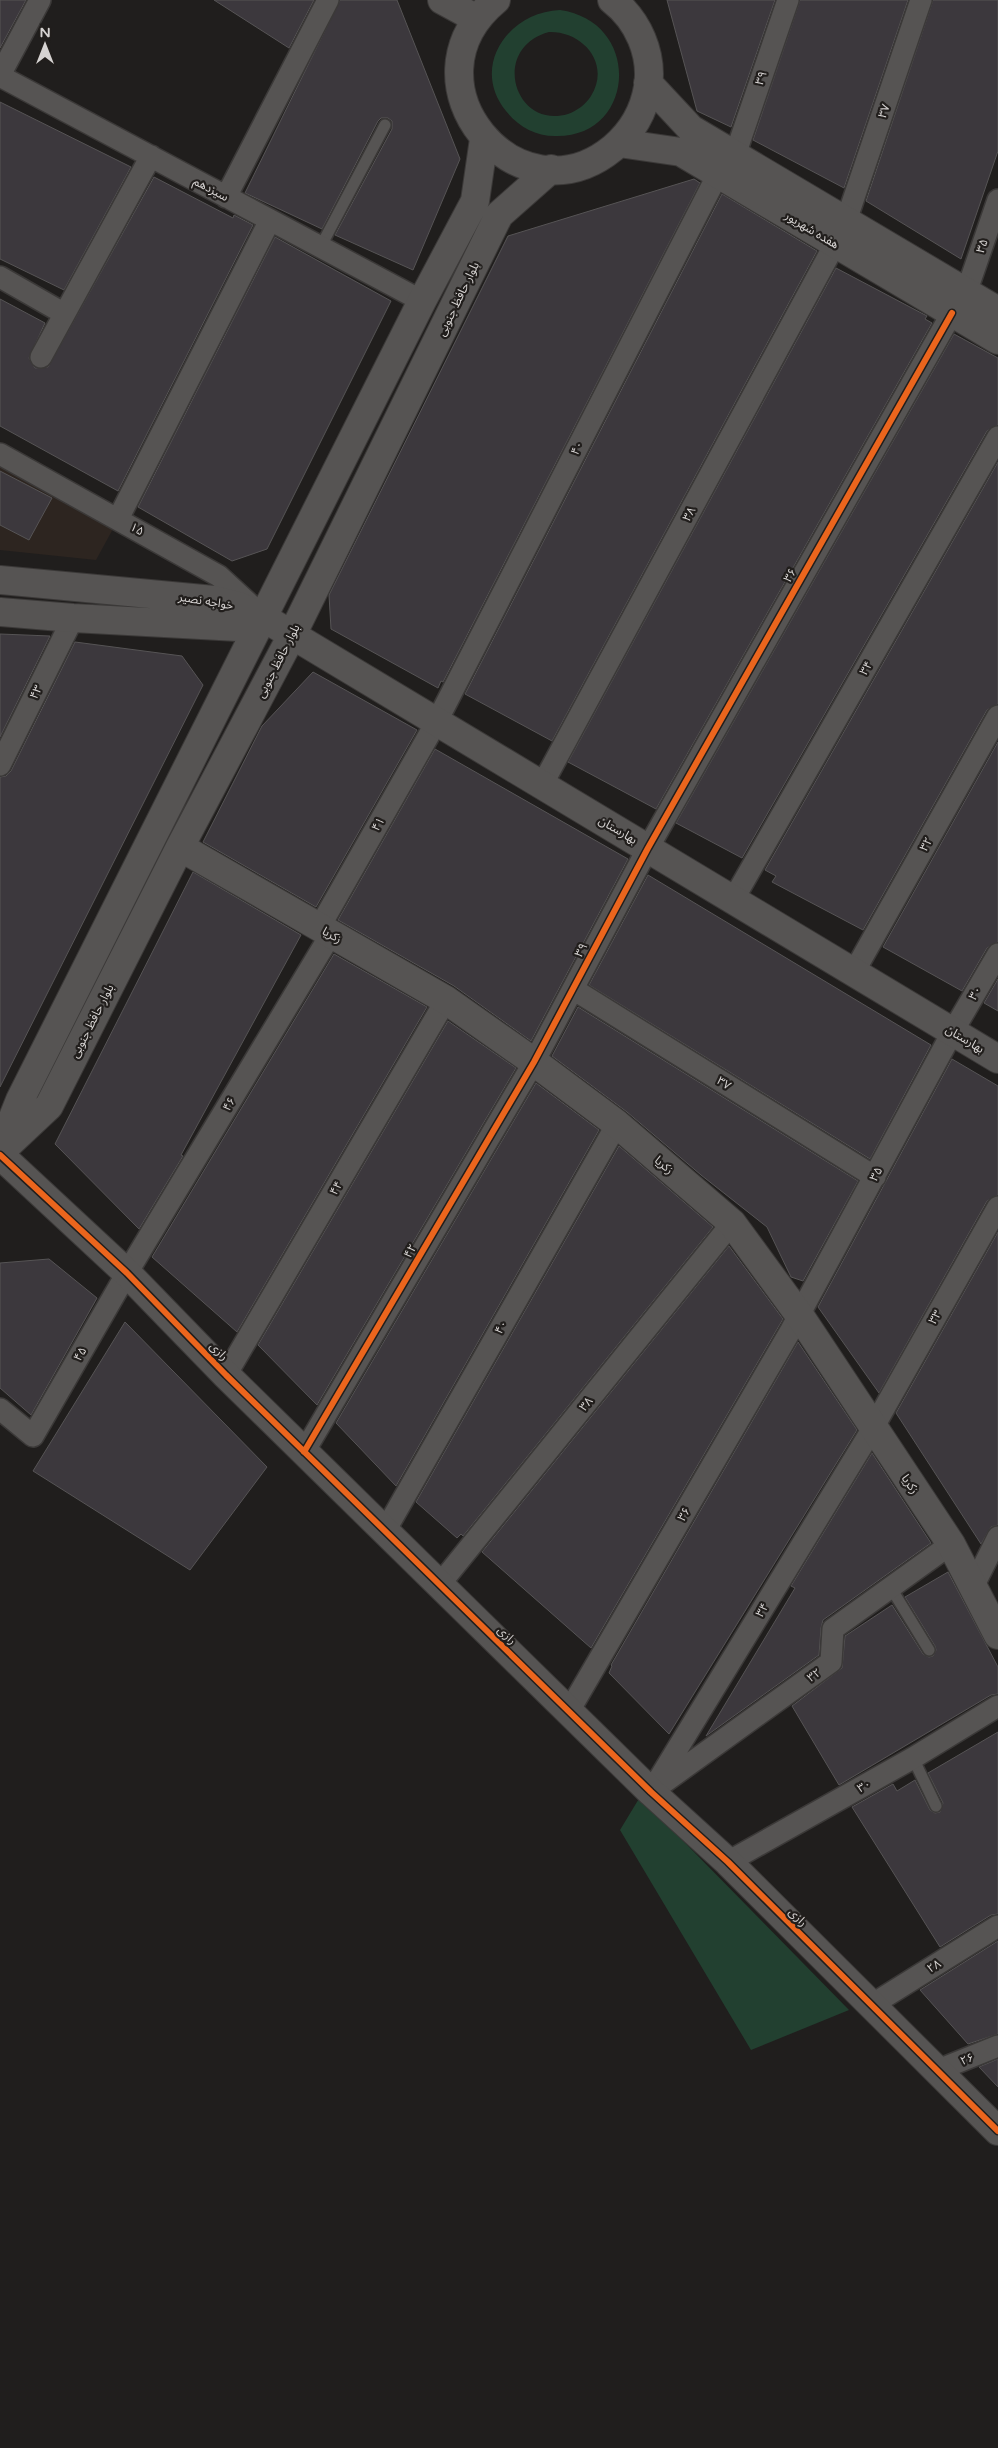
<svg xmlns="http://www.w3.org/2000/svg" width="998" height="2448" viewBox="0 0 998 2448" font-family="'Varela Round','Noto Sans Arabic',sans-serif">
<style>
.built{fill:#2d2520}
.green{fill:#224030;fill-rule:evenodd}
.building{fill:#3c383d;stroke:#565455}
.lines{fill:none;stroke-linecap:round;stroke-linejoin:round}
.lane-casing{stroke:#3b3938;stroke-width:14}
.street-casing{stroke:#3b3938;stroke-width:24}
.secondary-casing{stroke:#3b3938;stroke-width:30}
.lane{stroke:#565453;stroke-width:11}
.street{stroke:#565453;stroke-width:21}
.secondary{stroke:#565453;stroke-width:28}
.cycleway-casing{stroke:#211e1c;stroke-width:9}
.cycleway{stroke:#eb651d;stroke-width:6}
.labels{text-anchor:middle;stroke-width:4.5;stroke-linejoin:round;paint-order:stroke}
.street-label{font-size:12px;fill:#d6d3d2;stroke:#211e1c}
</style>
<rect width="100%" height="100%" fill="#201e1d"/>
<path class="built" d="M0,466l114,61 -18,33 -96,-10z"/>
<path class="green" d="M560,10c83,12 76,128 -5,126 -20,0 -37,-10 -49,-25 -36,-44 2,-99 54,-101zM549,32c34,-1 62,32 42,64 -5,8 -14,15 -23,18 -54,16 -78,-66 -19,-82z
M640,1797l209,213 -98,40 -131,-220z"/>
<path class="building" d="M0,0h26l-26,48z
M214,0h100l-25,48z
M340,0h57l63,159 -47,111 -78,-35 57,-106v-8l-4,-3h-7l-3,3 -56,108 -77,-36z
M667,0h108l-44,127 -34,-16z
M800,0h108l-64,188 -91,-48z
M933,0h65v151l-37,108 -95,-58z
M0,102l131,65 -67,123 -64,-31z
M154,177l79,41 1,-3 19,10 -135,266 -118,-65v-127l45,24 -16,35 6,10 13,-1z
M694,179l6,4 -257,499 -2,-1 -3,7 -107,-59 -2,-34 179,-359z
M722,194l95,57 -265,490 -87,-47z
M275,237l116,64 -124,248 -35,12 -94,-54z
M836,268l91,48 -2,3 7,4 -276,486 -88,-47z
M954,334l44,24v67l-11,6 -245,427 -66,-35z
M998,462v242l-11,6 -124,220 -91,-48 4,-6 -11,-6z
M0,471l52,27 -23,42 -29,-15z
M0,634l50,2 -50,101z
M75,642l107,14 21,29 -203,402v-310l6,-1 5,-5z
M313,672l104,58 -101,177 -113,-65 59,-116z
M998,742v200l-11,6 -25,43 -79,-44z
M435,749l193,110 -97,182 -77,-55 -116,-66z
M193,872l108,63 -120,220 2,1 -44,73 -84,-85z
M648,875l283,170 -61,114 -281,-174z
M334,954l93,53 -190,325 -85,-75z
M998,979v32l-14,-8z
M578,1007l280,174 -55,100 -12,-4 -24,-50 -66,-52 -74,-63 -75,-56z
M448,1021l68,47 -199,337 -59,-60z
M952,1059l46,27v109l-11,6 -108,192 -61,-86z
M536,1083l63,47 -203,356 -60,-63z
M619,1146l94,81 -250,309 -2,-2 -4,4 -41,-36z
M998,1232v293l-7,2 -10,17 -85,-131z
M729,1246l54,73 -192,329 -109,-96z
M49,1259l48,39 -66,117 -31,-27v-125z
M125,1322l142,145 -77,103 -157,-99z
M798,1342l59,88 -188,304 -60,-61 3,-7 -1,-1z
M872,1453l59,90 -108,77 -2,8 -2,27 -113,81 89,-148 -4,-2z
M948,1572l50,95v27l-7,1 -152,90 -47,-79 50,-38 3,-32 47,-31 31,49 6,3 4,-1 3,-6 -1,-4 -30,-49z
M998,1732v182l-7,1 -51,32 -88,-140 41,-23 4,7 18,-11 15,30 5,3 5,-1 3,-9 -15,-30z
M998,1941v93l-30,10 -48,-54z
M998,2059v28l-19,-20z"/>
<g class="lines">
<g class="lane-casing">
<path id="lane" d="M321,246l64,-121
M891,1588l38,62
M913,1758l23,48"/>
</g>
<g class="street-casing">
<path id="street" d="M0,75l40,-75
M0,76l422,225
M735,155l53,-155
M226,197l102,-197
M846,221l75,-221
M0,277l63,36
M966,293l32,-93
M41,357l110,-201
M0,454l219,122 38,35
M118,519l152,-299
M0,765l73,-147
M542,785l293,-541
M733,900l265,-463
M319,928l118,-207 281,-547
M854,972l144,-256
M573,989l302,188
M226,1375l220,-375
M0,1409l33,27 94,-163 204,-339
M304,1452l230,-390 114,-214 304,-535
M385,1531l232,-407
M440,1584l292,-361
M973,1587l25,-50
M569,1711l222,-381 162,-299 45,-77
M659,1786l172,-124 2,-33 118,-85
M651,1792l222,-364 125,-221
M728,1862l185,-104 85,-52
M870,2006l128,-80
M936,2071l62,-25"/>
</g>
<g class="secondary-casing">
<path id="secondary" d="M442,0l35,19
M496,0c-99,82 22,226 117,148 19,-16 31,-37 35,-61 5,-33 -10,-67 -36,-87
M648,83l43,46 307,182
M619,143l62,9 317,188
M0,580l214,20 25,6 25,12 734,441
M0,612l73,6 165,9 26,-9
M180,847l266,153 88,62 83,62 115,99 68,93 151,228 47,91
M2,1145l18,-45 402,-799 53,-100 9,-62
M0,1152l49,-46 131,-259 112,-212 207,-420 52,-46
M0,1155l127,118 99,102 425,417 77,70 270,269"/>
</g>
<use href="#lane" class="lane"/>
<use href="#street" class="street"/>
<use href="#secondary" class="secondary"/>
<g class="cycleway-casing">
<path id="cycleway" d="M0,1155l127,118 99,102 425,417 77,70 270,269
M304,1452l230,-390 114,-214 304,-535"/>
</g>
<use href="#cycleway" class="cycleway"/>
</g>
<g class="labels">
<g class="street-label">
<text transform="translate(761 78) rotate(-71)" y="4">۳۹</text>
<text transform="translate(884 111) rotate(-71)" y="4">۳۷</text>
<text transform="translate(211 189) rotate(28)" y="4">سیزدهم</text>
<text transform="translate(812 230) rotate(31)" y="4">هفده شهریور</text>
<text transform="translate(982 246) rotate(-71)" y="4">۳۵</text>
<text transform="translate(458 299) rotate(-64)" y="4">بلوار حافظ جنوبی</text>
<text transform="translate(577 448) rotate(-63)" y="4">۴۰</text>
<text transform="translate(689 514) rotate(-62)" y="4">۳۸</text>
<text transform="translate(137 529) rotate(29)" y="4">۱۵</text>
<text transform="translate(790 575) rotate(-60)" y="4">۳۶</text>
<text transform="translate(206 601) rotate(9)" y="4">خواجه نصیر</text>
<text transform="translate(278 661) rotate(-63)" y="4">بلوار حافظ جنوبی</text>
<text transform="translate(866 668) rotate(-60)" y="4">۳۴</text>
<text transform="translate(36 692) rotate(-64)" y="4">۴۳</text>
<text transform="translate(378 824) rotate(-60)" y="4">۴۱</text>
<text transform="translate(618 830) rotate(31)" y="4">بهارستان</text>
<text transform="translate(926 844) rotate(-61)" y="4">۳۲</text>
<text transform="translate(332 935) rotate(30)" y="4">زکریا</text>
<text transform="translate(581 950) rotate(-62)" y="4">۳۹</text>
<text transform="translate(975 993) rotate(-59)" y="4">۳۰</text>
<text transform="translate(92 1021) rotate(-63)" y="4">بلوار حافظ جنوبی</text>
<text transform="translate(965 1039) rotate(31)" y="4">بهارستان</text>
<text transform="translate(724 1083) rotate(32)" y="4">۳۷</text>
<text transform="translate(229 1104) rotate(-59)" y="4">۴۶</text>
<text transform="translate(664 1165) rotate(41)" y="4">زکریا</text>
<text transform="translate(876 1174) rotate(-62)" y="4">۳۵</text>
<text transform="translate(336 1188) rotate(-60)" y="4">۴۴</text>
<text transform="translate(410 1251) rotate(-59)" y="4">۴۲</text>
<text transform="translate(935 1317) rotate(-60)" y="4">۳۳</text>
<text transform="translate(501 1327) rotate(-60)" y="4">۴۰</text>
<text transform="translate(219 1351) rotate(46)" y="4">رازی</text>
<text transform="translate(80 1354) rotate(-60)" y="4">۴۵</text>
<text transform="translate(586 1404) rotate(-51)" y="4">۳۸</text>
<text transform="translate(910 1484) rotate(56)" y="4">زکریا</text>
<text transform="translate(684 1514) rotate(-60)" y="4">۳۶</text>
<text transform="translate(762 1610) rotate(-59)" y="4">۳۴</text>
<text transform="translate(507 1635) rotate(44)" y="4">رازی</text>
<text transform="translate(814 1675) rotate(-36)" y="4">۳۲</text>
<text transform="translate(864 1786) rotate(-29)" y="4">۳۰</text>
<text transform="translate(798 1917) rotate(45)" y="4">رازی</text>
<text transform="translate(934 1966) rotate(-32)" y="4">۲۸</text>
<text transform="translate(967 2059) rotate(-22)" y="4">۲۶</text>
</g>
</g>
<g transform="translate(45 45)" stroke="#211e1c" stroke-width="4" paint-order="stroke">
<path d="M0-4L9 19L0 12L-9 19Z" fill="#d6d3d2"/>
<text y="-8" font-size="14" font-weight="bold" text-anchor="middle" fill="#d6d3d2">N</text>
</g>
</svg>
